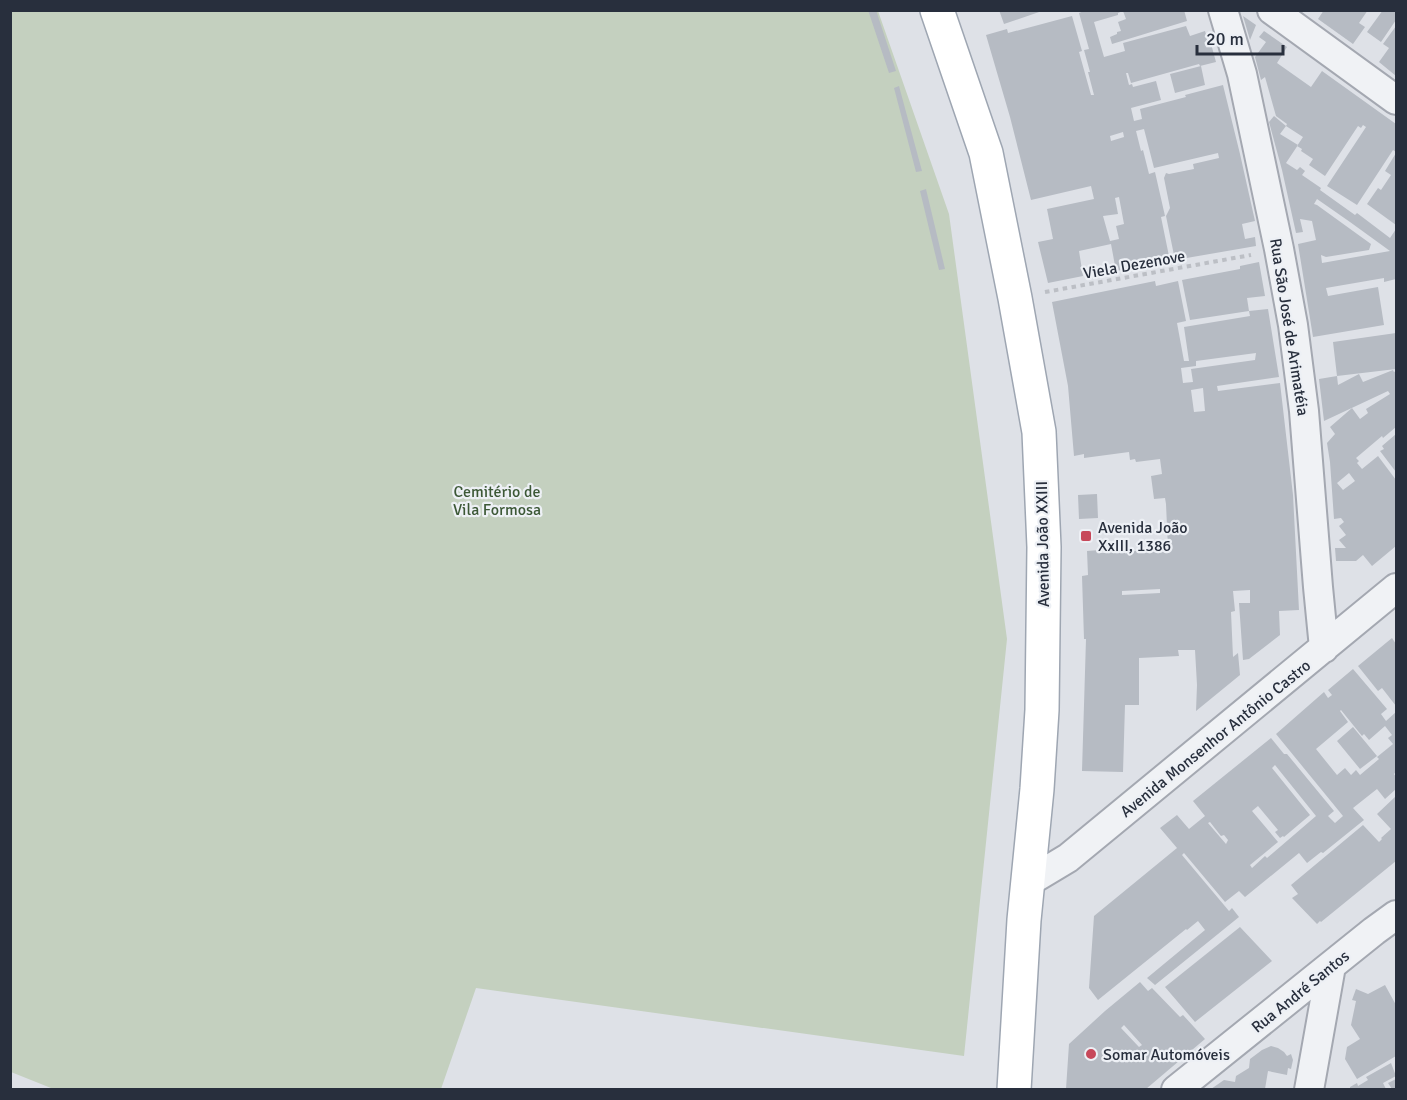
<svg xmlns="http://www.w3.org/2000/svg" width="1407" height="1100" viewBox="0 0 1407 1100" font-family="Signika,sans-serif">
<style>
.green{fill:#c4d0bf}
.building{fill:#b6bbc3;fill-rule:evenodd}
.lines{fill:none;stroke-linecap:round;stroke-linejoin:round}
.street-casing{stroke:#a4a8b1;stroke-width:32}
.primary-casing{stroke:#9ea6b2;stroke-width:36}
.path{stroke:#bcbfc5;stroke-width:4;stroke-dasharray:4.5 4.5;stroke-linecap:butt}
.street{stroke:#f0f2f5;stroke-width:28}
.primary{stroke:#fff;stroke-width:33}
.poi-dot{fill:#c7485a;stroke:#edf0f5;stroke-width:2}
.labels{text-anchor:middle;stroke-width:4.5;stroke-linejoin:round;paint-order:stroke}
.street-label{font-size:16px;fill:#282f3d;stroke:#edf0f5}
.park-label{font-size:16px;fill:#3c5836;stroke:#edf0f5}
.poi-label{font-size:16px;fill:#282f3d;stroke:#edf0f5;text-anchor:start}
</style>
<rect width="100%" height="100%" fill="#dee1e7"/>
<path class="green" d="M10,11h868l71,203 58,425 -43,417 -488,-68 -35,101 -385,1 -45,-18z"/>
<path class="building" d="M868,10h8l20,61 -7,2z
M999,10h43v1l-38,13z
M1086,10h98l3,11 -75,23 -2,-7 7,-3v-2l4,-1 -3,-9 8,-3 -3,-8 -5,2v2l-24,7 10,35 21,-6 -2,-8 63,-17 4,10 15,-5 3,10 2,-1 6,22 -16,4 -1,-2 -68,19 -3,-10h-2l3,12 3,-1 1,3 23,-6 5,19 -30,8 3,13 8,-2 -2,-10 46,-12 -1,-2 38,-10 17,69 15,67 -13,3 3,15 10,-2 1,9 -81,14 -9,-44 4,-8 -6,-30 2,-5 3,1 25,-5 -1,-5 26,-6 -1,-5 -64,15 -10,-39 -8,2 5,20 2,-1 6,24 6,-2 10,44 -4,1 9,44 -54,10 -5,-27 -32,7 4,25 -35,7 -10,-41 15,-3 -6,-30 47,-10 -3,-13 -60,14 -21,-83 -24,-82 21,-6 1,4 64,-17 10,35 -3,1 12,43h3l-6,-23h2l-6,-22 5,-1 -10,-36zM1123,132l1,5 -13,4 -1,-5zM1119,197l5,27 -8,2 3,13 -9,2 -7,-25 15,-2 -3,-16z
M1324,10h44l-9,13 6,4 -12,17 -35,-25z
M1383,10h13v10l-15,22 -14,-10z
M1243,16l13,9 -6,15z
M1396,26v50l-17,-14 10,-14 -6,-4z
M1264,31l23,16 -10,16 34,24 11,-16 74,53v28l-3,-2 -36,55 -30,-19 39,-59 -3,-2 -2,3 -3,-2 -33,50 -16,-11 4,-6 -12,-8 1,-2 -5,-3 6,-9 -17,-11 -6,8 18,11 -12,18 11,7 3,-3 5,4 -3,4 19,13 -1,2 35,25 2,-2 33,25 6,-9v50l-12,3v-4l-58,10 2,8 50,-9 6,38 -71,12 -15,-93 18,-4 -4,-19 -12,-2 3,13 -7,1 -14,-63 -13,-48 5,-6 12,10 1,-2 -11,-8 -11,-39 -4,3 -6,-23 11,-15 -7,-5zM1317,199l33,23 40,29 -68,12 -1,-8 5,2 43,-7 2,-6 -54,-39 -3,-1z
M1201,66l4,19 -30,8 -5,-19z
M899,86l23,85 -6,1 -22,-84z
M1396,153v72l-29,-21 11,-16 3,2 10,-15 -6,-4z
M926,189l19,80 -6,1 -19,-79z
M1259,262l6,34 -18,2 2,13 -59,9 -8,-40 58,-11v-3z
M1155,281l1,5 22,-5 8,40 -9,2 7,38h5l-5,-34 66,-11 -1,-5 19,-2 11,68 -62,9 1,5 62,-8 13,112 6,115 -20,1 1,24 -31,24 -6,1 -4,-57h11v-13l-17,1 2,20 -4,1 2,45 5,-4 2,22 -44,36 1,-26 -2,-35h-17l1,6 -40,2v47h-14l-2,67 -41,-1 4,-132h-2l-2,-63 6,-1 -1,-24 13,-1 1,3h4v-6h10l-1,5h5l-1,-6h6v6l44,-4 -2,-44 -1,-6 -11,1 -3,-23 11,-2 -2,-15 -24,3 -1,-3 -5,1 -1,-8 -45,6v-4l-10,2 -6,-70 -16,-84zM1256,353l-1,7 -64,9 2,13 -10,1 -2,-15 15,-2v-5zM1203,388l2,23 -11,1 -3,-22zM1160,589v4l-38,2v-4z
M1396,333v36l-59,7 -4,-34z
M1393,370l1,2 2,-1v56l-13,11 -1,-2 -26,22 3,3 -2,2 5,6 16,-13 18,24v66l-24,20 -9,-11 -7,6h-20l-1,-13h11l-7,-8 7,-5 -7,-9 5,-4 -3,-4 -7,1 -4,-57 -3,-19 8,-9 -5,-7 22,-19 8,11 8,-6 -2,-4 24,-15 -2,-3 -64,30 -5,-42 18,-3 1,9 21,-11 4,8zM1349,473l6,8 -12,9 -6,-7z
M1396,434v38l-16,-21 4,-2 -2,-3z
M1097,494l1,24 -19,1 -1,-24z
M1392,638l4,6v62l-14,-18 -4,3 -20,-25z
M1353,669l34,40 -6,5 5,7 10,-9v60l-2,2 2,3v12l-11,10 -8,-10 -24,19 11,12 -41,33 -2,-1 -14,11 -8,-10 -54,44 -6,-6 -14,11 -41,-49 -2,2 47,56 3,-3 7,9 -84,68 -8,-7 58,-48 -7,-9 -11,9 -1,-1 -88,71 -9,-12 5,-72 83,-68 -17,-20 17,-13 12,14 16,-13 -12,-15 78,-63 13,16h3l47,57 -6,5 7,7 8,-7 -67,-82 48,-42 4,6 4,-3 -4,-5zM1341,710l21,26 2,-2 5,6 16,-14 7,9 -4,3 5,6 -16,13 2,2 -19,16 -4,-5 -5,5 -6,-7 -8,7 -21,-26 32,-27 -8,-11zM1275,765l41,51 -49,42 -2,-2 -13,12 -2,-3 28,-23 -26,-31 6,-5 20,24 -3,2 5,6 3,-2 1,1 26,-22 -38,-47zM1210,822l11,14 3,-1 4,5 -2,4 -18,-21z
M1353,727l24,29 -17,13 -23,-28z
M1396,796v65l-75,61 -1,-1 -3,3 -25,-26 6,-4 -7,-9 72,-60 16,17 3,-3 -1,-1 10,-9 -14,-15z
M1240,927l32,34 -77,61 -30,-35z
M1140,982l8,9 4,-3 28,29 3,-2 22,24 -59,50h-80l3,-45 36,-33zM1124,1025l18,20 -3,2 -18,-19z
M1385,985l11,20v51l-39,23 -12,-20 2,-12 13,-8 -9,-14 5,-24 -4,-1 4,-11 12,5z
M1271,1046l7,2 6,4 3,4 4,-2 2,6 -2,9 -3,-1 -1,7 -19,-4 -3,18h-54l13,-9 11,2 1,-6 13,-8 1,-9 12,-9z
M1391,1063l5,13 -13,7 3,6h-36v-2l7,-4 1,3 10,-6 -2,-3z
M1396,1079v10h-4l-4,-6z"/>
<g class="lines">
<g class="street-casing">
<path id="street" d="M1223,10l19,64 37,175 14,76 11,86 14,176 6,61
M1272,10l124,90
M1028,882l40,-24 328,-270
M1176,1090l198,-159 22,-16
M1309,1090l22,-124"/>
</g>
<g class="primary-casing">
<path id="primary" d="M937,10l49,143 29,145 24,134 5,115 -2,163 -5,79 -13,131 -10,170"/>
</g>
<path class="path" d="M1045,292l206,-37"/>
<use href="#street" class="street"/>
<use href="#primary" class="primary"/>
</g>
<g class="poi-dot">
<rect x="1080" y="530" width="12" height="12" rx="3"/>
<circle cx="1091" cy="1054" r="6"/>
</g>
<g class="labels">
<g class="street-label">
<text transform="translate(1134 264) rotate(-10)" y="6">Viela Dezenove</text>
<text transform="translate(1290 327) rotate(81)" y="6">Rua São José de Arimatéia</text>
<text transform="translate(1042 544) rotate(-91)" y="6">Avenida João XXIII</text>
<text transform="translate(1215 738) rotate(-39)" y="6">Avenida Monsenhor Antônio Castro</text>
<text transform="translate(1300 991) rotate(-39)" y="6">Rua André Santos</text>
</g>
<g class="park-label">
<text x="497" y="497">Cemitério de<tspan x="497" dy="18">Vila Formosa</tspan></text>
</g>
<g class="poi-label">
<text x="1098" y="533">Avenida João<tspan x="1098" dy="18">XxIII, 1386</tspan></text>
<text x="1103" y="1060">Somar Automóveis</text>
</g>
</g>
<rect width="1407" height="1100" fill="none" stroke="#282f3d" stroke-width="24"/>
<path d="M1197 45v9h86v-9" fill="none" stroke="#282f3d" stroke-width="3"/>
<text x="1206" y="45" font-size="18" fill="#282f3d" stroke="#edf0f5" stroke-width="4.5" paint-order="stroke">20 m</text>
</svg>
